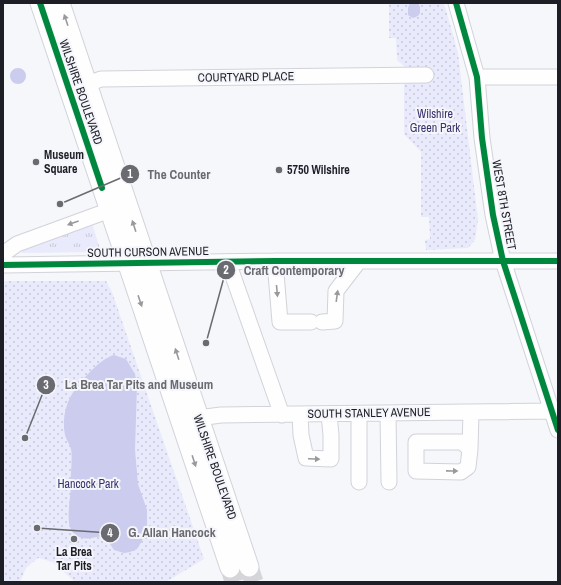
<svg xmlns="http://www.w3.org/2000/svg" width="561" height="585" viewBox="0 0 561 585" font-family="'Archivo Narrow',sans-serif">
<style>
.grass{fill:url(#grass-tufts)}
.park{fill:url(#park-dots)}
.water{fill:#cbccee}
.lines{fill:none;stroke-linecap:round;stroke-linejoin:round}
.major-tunnel{stroke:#d6d6da;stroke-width:19;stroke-dasharray:19 10;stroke-linecap:butt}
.minor-casing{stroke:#d2d3da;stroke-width:17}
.major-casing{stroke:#d2d3da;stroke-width:21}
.minor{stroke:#fefefe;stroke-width:15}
.major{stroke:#fefefe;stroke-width:19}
.cycleway-casing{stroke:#f5f6fb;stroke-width:8}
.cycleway{stroke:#00873e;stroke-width:6}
.oneway{fill:#99999d}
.poi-dot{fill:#6a6a71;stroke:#f5f6fb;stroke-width:1.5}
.labels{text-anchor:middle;stroke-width:4;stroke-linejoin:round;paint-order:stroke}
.street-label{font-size:12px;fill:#1e1e27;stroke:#f5f6fb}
.park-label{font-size:12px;fill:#37326b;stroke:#f5f6fb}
.poi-label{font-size:12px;font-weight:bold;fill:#1e1e27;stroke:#f5f6fb;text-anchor:start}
.leader{fill:none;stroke:#6a6a71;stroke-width:1.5}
.callout-dot{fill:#6a6a71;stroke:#f5f6fb;stroke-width:1.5}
.mark-label{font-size:12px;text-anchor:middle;font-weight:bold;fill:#fff}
.callout-label{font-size:13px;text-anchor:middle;font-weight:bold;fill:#6a6a71;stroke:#f5f6fb;stroke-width:4;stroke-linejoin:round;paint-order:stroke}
</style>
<defs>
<pattern id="grass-tufts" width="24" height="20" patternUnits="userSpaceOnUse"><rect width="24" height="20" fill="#e9eafb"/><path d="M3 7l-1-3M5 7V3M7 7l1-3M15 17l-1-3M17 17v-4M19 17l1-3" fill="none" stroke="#c7c8d7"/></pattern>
<pattern id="park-dots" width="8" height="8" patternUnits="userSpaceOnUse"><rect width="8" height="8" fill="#e9eafb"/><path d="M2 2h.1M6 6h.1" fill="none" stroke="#c7c8d7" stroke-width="1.8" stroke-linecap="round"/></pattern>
</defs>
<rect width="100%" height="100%" fill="#f6f7fa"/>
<path class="grass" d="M92,223l9,29 -79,1 -1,-4z"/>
<path class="park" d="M389,3h55l14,50 20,167 -3,20 -7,8 -42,2 -1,-10 5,-1 -1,-22h-8v-65l-17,-18v-68l-7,-6 -1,-22h-7z
M3,281h103l6,11 92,267 -38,23h-91l-22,-20 -15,-4 -12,10 -6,14h-17z"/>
<path class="water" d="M410,3h8l2,4v6l-2,3 -5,2 -5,-3v-7z
M10 76a8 8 0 1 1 16 0a8 8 0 1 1-16 0Z
M114,355l12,4 9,15 2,11 -2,65 3,34 9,26v15l-5,16 -5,8 -7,3 -6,1 -10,-3 -8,-12 -4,-2c-11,2 -22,6 -30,-5 -7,-10 -1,-33 -1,-46 -1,-9 2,-28 0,-36 -1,-5 -5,-9 -6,-14 -5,-25 7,-46 24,-62 8,-8 15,-15 25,-18z"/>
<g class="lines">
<path class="major-tunnel" d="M249,567l5,15
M230,568l4,14"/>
<g class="minor-casing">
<path id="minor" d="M456,3l21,74 5,61 11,77 10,46 55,169
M477,77h81
M77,88l24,-9 325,-4
M3,254l14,-10 93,-34
M275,261l5,61h31
M228,262l54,153
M3,265l272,-4h283
M322,322l13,-1 1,-30 23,-30
M388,413l1,69
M300,414l1,21 5,23 25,1v-24l-2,-21
M359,414v68
M190,421l8,-3 23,-3 337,-4
M470,449l-8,-7h-46v29l45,1 7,-5 2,-18 1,-37"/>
</g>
<g class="major-casing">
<path id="major" d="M40,3l190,565
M60,3l189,564"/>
</g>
<use href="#minor" class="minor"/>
<use href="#major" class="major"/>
<g class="cycleway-casing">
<path id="cycleway" d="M40,3l62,185
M456,3l21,74 5,61 11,77 10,46 55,169
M3,265l272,-4h283"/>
</g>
<use href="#cycleway" class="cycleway"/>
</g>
<defs><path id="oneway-solid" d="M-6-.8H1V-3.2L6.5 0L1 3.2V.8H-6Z"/></defs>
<g class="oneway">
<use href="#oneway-solid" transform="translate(66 20) rotate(-109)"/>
<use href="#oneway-solid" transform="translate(73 223) rotate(160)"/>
<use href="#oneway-solid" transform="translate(134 226) rotate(-108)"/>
<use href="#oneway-solid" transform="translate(277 291) rotate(85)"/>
<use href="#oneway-solid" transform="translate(337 296) rotate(-82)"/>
<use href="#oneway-solid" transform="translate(140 301) rotate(71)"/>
<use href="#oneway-solid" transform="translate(177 354) rotate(-108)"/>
<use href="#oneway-solid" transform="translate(314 459) rotate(2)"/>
<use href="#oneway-solid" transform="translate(194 461) rotate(72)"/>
<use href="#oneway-solid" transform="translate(452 471) rotate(1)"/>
</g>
<g class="poi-dot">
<circle cx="36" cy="162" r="4"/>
<circle cx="279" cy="170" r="4"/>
<circle cx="74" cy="539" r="4"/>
</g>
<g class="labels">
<g class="street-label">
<text transform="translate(246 77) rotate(-1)" y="4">COURTYARD PLACE</text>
<text transform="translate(81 92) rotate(71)" y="4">WILSHIRE BOULEVARD</text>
<text transform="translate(504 205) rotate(80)" y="4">WEST 8TH STREET</text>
<text transform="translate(148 252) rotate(-1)" y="4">SOUTH CURSON AVENUE</text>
<text transform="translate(369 413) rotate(-1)" y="4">SOUTH STANLEY AVENUE</text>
<text transform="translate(215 467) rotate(71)" y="4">WILSHIRE BOULEVARD</text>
</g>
<g class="park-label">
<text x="435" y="118">Wilshire<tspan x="435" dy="14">Green Park</tspan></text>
<text x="88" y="488">Hancock Park</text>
</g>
<g class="poi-label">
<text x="44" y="159">Museum<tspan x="44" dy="14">Square</tspan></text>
<text x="287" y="174">5750 Wilshire</text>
<text x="74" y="556" text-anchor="middle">La Brea<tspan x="74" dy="14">Tar Pits</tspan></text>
</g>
</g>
<path class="leader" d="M60 204L130 174M206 343L226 270M25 438L46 385M37 528L110 533"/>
<g class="callout-dot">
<circle cx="60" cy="204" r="4"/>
<circle cx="206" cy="343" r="4"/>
<circle cx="25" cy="438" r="4"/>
<circle cx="37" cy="528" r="4"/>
<circle cx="130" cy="174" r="10"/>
<circle cx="226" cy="270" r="10"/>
<circle cx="46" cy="385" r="10"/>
<circle cx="110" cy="533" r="10"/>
</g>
<g class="mark-label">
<text x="130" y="178">1</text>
<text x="226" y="274">2</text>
<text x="46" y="389">3</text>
<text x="110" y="537">4</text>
</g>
<g class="callout-label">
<text x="179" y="179">The Counter</text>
<text x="294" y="275">Craft Contemporary</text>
<text x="139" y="389">La Brea Tar Pits and Museum</text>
<text x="172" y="537">G. Allan Hancock</text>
</g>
<rect width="561" height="585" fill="none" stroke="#1e1e27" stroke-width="8"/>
</svg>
